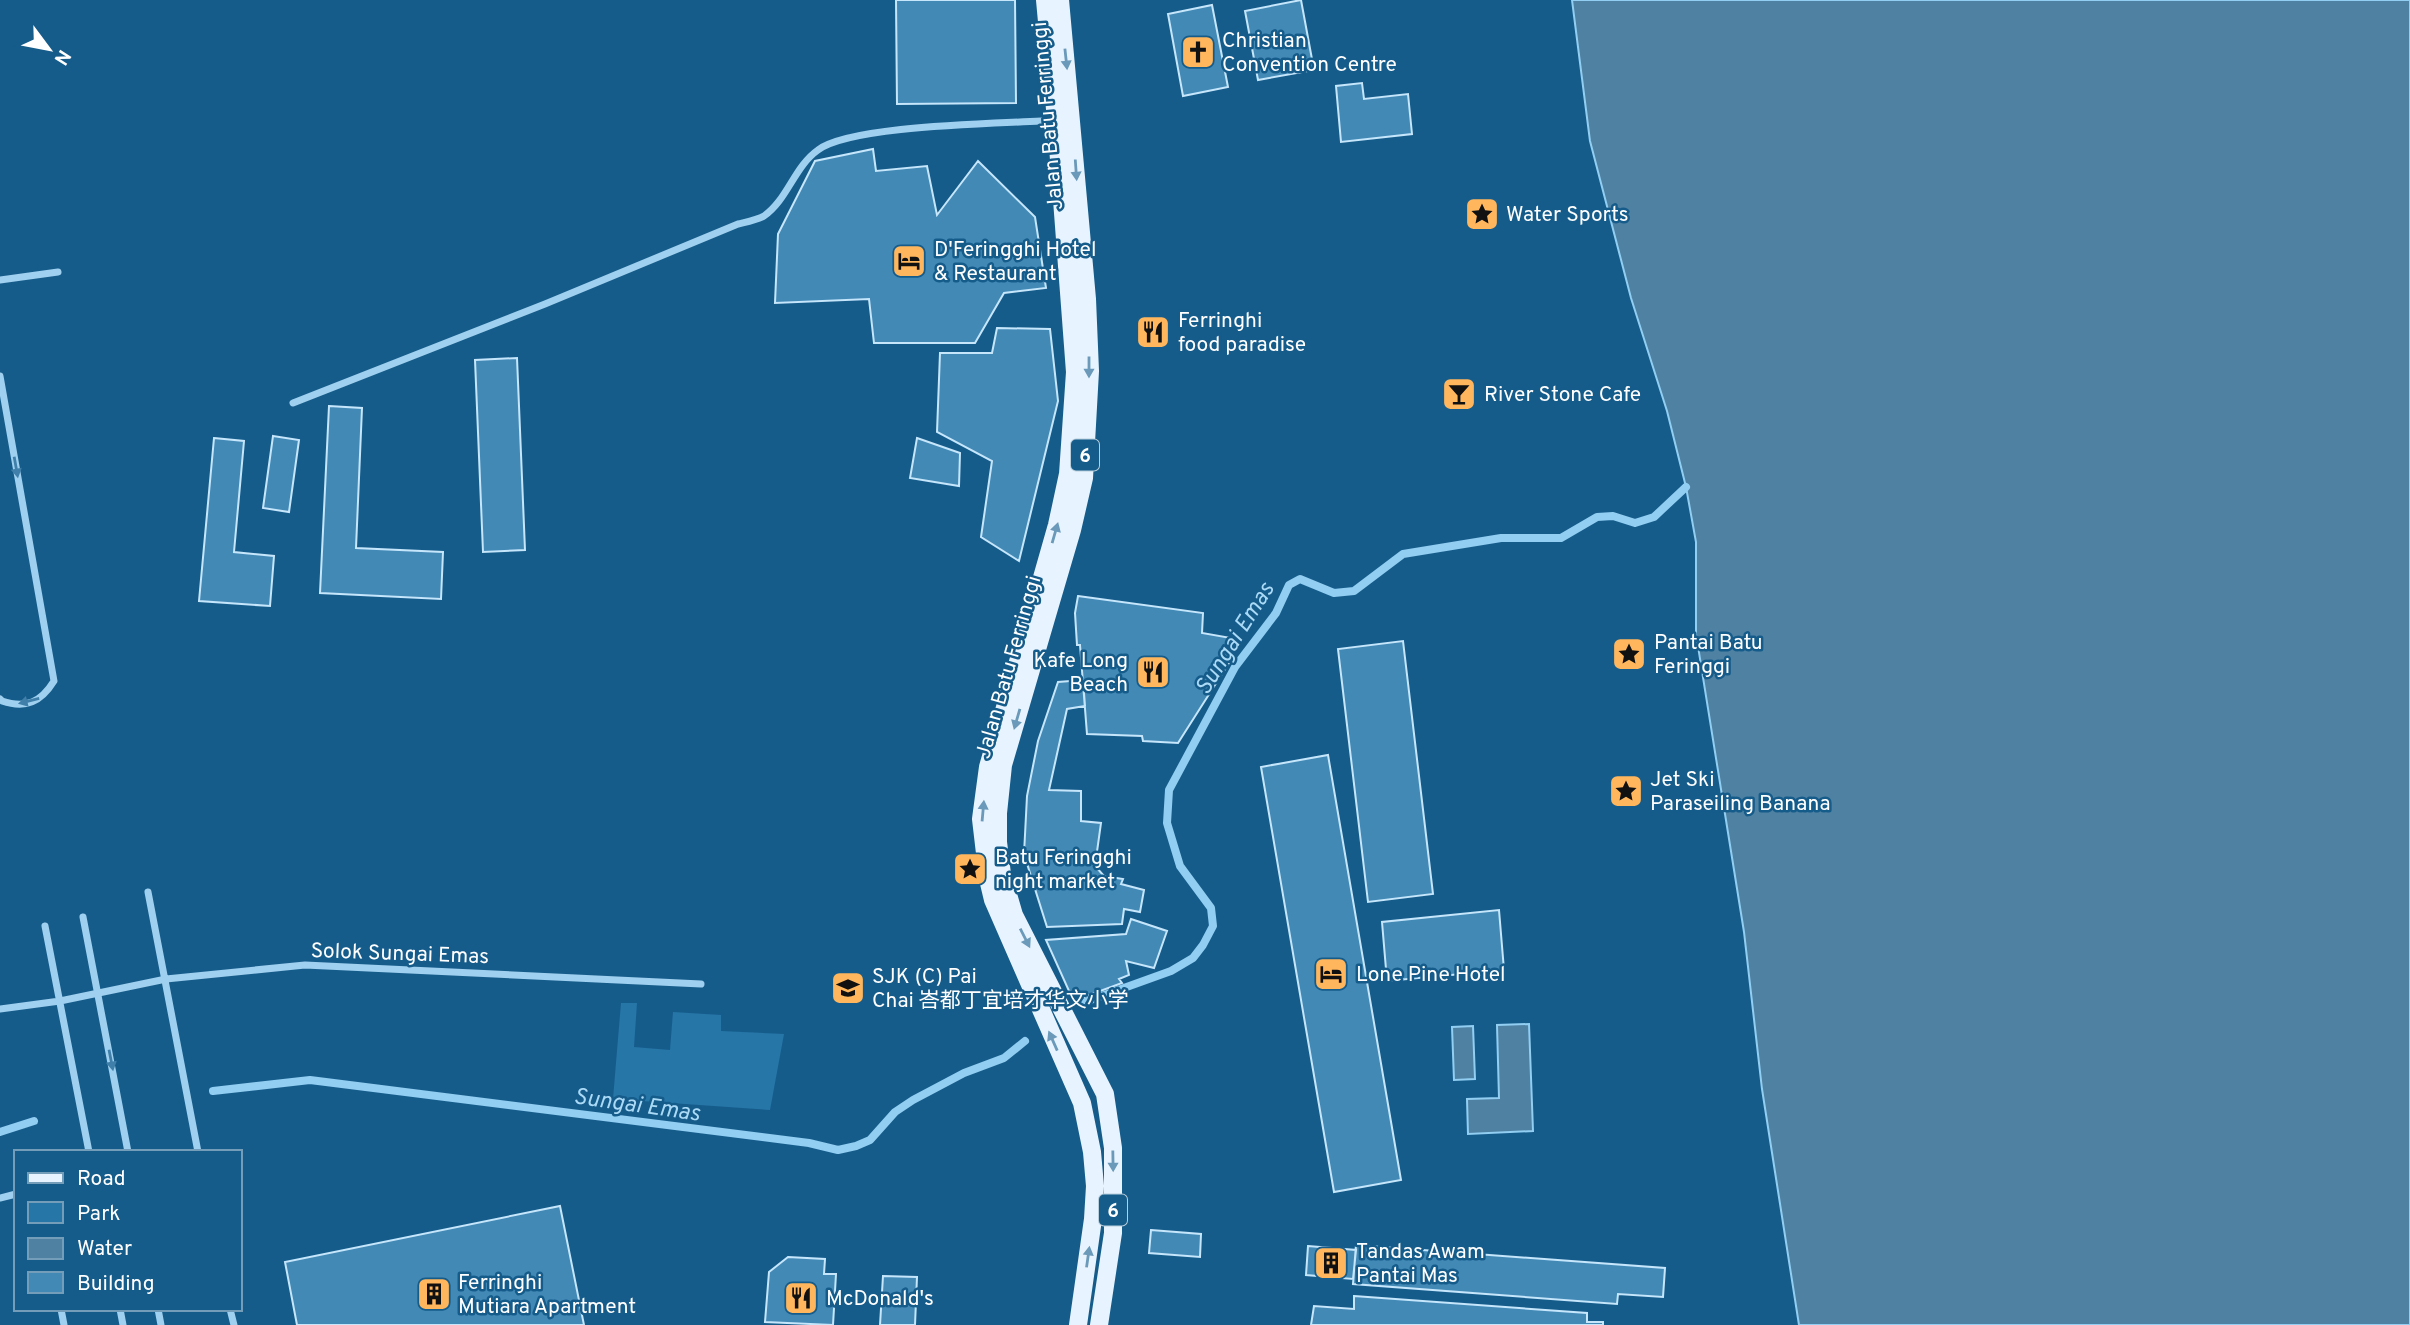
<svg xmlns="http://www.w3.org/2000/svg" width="2410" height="1325" viewBox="0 0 2410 1325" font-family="Overpass,'Noto Sans SC',sans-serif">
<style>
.green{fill:#2676a7}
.water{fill:#4f81a2;stroke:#91cef2;stroke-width:2}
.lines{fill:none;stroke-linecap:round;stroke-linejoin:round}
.stream{stroke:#91cef2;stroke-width:8}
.building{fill:#4389b6;stroke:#c5e6fb;stroke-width:2}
.street{stroke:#9fd0ef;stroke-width:7}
.primary{stroke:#e7f4ff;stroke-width:18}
.oneway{fill:#6a99b9}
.oneway2{fill:#3f7fa9}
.labels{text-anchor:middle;stroke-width:5;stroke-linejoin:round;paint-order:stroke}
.shield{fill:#165c8b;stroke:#b9cedc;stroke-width:2}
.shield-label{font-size:19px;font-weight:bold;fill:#fff}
.poi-label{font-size:21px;fill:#fff;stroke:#165c8b;text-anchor:start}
.street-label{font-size:21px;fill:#fff;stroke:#165c8b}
.water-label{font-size:23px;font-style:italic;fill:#abdaf6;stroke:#165c8b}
</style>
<rect width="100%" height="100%" fill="#165c8b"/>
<path class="green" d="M621,1003h16l-3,44 36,3 3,-38 48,3v16l63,3 -14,76 -157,-11z"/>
<path class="water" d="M1572,0h838v1325h-611l-37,-236 -18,-157 -48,-298v-92l-10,-55 -19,-76 -36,-113 -41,-157z
M1529,1024l4,107 -65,3 -1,-35 32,-1 -2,-73z
M1473,1026l2,53 -21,1 -2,-53z"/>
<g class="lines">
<path class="stream" d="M1085,1002l86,-31 22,-13 10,-13 10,-19 -2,-18 -31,-42 -13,-43 2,-33 66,-123 41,-54 13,-28 11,-6 34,14 20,-2 49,-37 98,-16h60l36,-21 16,-1 22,7 19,-6 32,-30
M213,1091l97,-11 499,63 29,7 18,-4 14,-6 25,-28 18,-12 51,-27 40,-15 21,-17
M0,1132l34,-11"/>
</g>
<path class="building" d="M896,0h119l1,103 -119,1z
M1301,0l13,70 -56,10 -13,-69z
M1212,5l16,82 -45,9 -15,-82z
M1362,83l2,16 44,-5 4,40 -71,8 -5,-56z
M873,149l3,22 51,-5 10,49 41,-54 57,56 11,71 -42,5 -29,50h-101l-5,-44 -94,4 3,-69 37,-73z
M997,328l53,1 8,72 -39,160 -38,-24 11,-76 -55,-29 3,-79h52z
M517,358l8,192 -42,2 -8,-192z
M329,406l33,2 -6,140 87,4 -2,47 -121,-6z
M273,436l26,4 -10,72 -26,-4z
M214,438l30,3 -10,111 40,4 -4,50 -71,-5z
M917,438l43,15 -1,33 -49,-8z
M1078,596l125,17 -1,20 29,5 -2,25 -51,80 -35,-2 -1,-5 -55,-2 -7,-89h-3l-2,-32z
M1403,641l30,253 -65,8 -30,-253z
M1083,680l2,26 -18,3 -18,81 32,1v30l20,2 -6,43 9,10 19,3 -2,5 23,6 -4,22 -16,-3 -2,15 -75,3 -23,-73 3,-58 11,-55 20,-59z
M1328,755l73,425 -67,12 -73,-425z
M1499,910l5,60 -117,11 -5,-59z
M1131,919l36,12 -13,37 -28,-7 3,14 -10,4 3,4 -38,14 -15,-6 -23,-51 80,-6z
M560,1206l24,119h-287l-12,-63z
M1151,1230l50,4 -1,23 -51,-4z
M1356,1245l309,23 -2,29 -45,-3 -1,10 -264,-20z
M1308,1246l48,4 -3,29 -47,-4z
M788,1257l37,2 -1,15h12l-3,51 -68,-3 4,-50z
M883,1276l34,1 -2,48h-35z
M1354,1296l233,17v9h16v3h-292l3,-19 40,3z"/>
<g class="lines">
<path class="street" d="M0,280l58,-8
M0,376l54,305c-13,21 -28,28 -52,20l-2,-2
M293,403l252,-99 193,-80c8,-2 19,-4 26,-8 24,-17 30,-49 54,-66 35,-26 189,-26 239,-30
M148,892l50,260
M83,917l45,235
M45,926l44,226
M0,1009l60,-8 106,-22 139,-14 396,19
M0,1198l16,-4
M61,1309l3,16
M120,1309l3,16
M158,1309l3,16
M230,1309l4,16"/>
<path class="primary" d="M1045,0l11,120 19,252 -7,102 -11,51 -69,242 -7,52 7,60 5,21 89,203 10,49 3,34 -2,33 -15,106
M1060,0l27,299 3,72 -6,107 -12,52 -69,235 -5,48v29l4,32 12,41 91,179 8,54v85l-14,92"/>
</g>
<defs><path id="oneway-solid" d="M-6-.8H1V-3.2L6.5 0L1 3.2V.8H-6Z" transform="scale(1.75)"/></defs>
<g class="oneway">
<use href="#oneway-solid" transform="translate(1066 59) rotate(84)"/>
<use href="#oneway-solid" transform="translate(1076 170) rotate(86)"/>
<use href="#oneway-solid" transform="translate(1089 367) rotate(90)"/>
<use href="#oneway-solid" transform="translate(1055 533) rotate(-74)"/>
<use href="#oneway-solid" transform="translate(1017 719) rotate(106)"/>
<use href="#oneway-solid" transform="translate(983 811) rotate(-85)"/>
<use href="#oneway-solid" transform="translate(1025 938) rotate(63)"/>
<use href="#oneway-solid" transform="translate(1053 1041) rotate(-114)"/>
<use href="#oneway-solid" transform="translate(1113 1161) rotate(89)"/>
<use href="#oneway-solid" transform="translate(1088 1257) rotate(-82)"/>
</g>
<g class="oneway2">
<use href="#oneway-solid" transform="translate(16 467) rotate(80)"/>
<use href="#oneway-solid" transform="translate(29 701) rotate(166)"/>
<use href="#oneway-solid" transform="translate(111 1060) rotate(79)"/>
</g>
<defs>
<g id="church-square" transform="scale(1.75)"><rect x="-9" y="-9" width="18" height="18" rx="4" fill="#ffb65d" stroke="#165c8b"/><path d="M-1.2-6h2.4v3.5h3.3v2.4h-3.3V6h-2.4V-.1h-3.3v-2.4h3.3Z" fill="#111"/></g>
<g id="sight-square" transform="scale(1.75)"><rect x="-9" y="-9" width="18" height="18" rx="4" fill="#ffb65d" stroke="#165c8b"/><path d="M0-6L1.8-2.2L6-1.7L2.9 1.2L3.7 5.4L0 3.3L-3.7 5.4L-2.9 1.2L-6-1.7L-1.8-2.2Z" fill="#111"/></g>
<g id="hotel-square" transform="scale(1.75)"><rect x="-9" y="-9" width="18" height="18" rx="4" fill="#ffb65d" stroke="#165c8b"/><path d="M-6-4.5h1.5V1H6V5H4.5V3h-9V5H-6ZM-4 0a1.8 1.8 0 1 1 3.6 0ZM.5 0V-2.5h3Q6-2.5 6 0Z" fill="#111"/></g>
<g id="restaurant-square" transform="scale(1.75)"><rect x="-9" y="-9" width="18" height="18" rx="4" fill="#ffb65d" stroke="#165c8b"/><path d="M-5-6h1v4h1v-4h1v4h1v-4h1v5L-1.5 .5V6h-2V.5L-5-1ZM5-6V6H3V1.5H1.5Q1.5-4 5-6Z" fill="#111"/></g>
<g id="bar-square" transform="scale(1.75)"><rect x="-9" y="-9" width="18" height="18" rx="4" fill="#ffb65d" stroke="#165c8b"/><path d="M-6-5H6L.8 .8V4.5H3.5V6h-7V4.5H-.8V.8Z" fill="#111"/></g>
<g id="school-square" transform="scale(1.75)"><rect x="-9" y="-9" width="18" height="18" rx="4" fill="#ffb65d" stroke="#165c8b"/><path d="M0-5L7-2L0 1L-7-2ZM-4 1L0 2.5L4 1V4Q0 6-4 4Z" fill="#111"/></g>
<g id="building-square" transform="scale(1.75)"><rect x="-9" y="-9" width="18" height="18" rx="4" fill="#ffb65d" stroke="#165c8b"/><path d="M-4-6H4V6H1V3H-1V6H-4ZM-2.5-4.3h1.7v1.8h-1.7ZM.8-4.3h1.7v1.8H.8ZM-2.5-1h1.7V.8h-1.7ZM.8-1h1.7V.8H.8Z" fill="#111"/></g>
</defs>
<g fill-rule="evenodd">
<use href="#church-square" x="1198" y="52"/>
<use href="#sight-square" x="1482" y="214"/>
<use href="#hotel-square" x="909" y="261"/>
<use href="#restaurant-square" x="1153" y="332"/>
<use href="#bar-square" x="1459" y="394"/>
<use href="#sight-square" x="1629" y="654"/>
<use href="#restaurant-square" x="1153" y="672"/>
<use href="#sight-square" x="1626" y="791"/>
<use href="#sight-square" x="970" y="869"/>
<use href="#hotel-square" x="1331" y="974"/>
<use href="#school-square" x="848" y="988"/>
<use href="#building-square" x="1331" y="1263"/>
<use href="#building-square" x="434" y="1294"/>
<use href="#restaurant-square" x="801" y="1298"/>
</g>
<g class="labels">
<g class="shield">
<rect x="1071" y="439.5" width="28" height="31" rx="5"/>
<rect x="1099" y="1194.5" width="28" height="31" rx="5"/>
</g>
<g class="shield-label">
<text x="1085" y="462">6</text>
<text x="1113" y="1217">6</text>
</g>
<g class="poi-label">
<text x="1222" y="47">Christian<tspan x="1222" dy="24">Convention Centre</tspan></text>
<text x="1506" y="221">Water Sports</text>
<text x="934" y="256">D'Feringghi Hotel<tspan x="934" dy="24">&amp; Restaurant</tspan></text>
<text x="1178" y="327">Ferringhi<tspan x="1178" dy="24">food paradise</tspan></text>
<text x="1484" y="401">River Stone Cafe</text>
<text x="1654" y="649">Pantai Batu<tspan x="1654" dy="24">Feringgi</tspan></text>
<text x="1128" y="667" text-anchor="end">Kafe Long<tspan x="1128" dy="24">Beach</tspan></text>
<text x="1650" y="786">Jet Ski<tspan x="1650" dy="24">Paraseiling Banana</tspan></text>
<text x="995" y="864">Batu Feringghi<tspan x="995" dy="24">night market</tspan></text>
<text x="1356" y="981">Lone Pine Hotel</text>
<text x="872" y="983">SJK (C) Pai<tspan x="872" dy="24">Chai 峇都丁宜培才华文小学</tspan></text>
<text x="1356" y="1258">Tandas Awam<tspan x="1356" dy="24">Pantai Mas</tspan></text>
<text x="458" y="1289">Ferringhi<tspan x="458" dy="24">Mutiara Apartment</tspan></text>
<text x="826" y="1305">McDonald's</text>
</g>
<g class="street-label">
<text transform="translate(1047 116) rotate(-95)" y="7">Jalan Batu Ferringgi</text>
<text transform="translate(1008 667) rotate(-74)" y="7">Jalan Batu Ferringgi</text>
<text transform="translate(400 953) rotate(2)" y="7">Solok Sungai Emas</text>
</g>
<g class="water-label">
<text transform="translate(1234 638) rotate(-58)" y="8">Sungai Emas</text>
<text transform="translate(637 1104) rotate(8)" y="8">Sungai Emas</text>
</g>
</g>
<rect x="14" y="1150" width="228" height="161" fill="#165c8b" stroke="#739db9" stroke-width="2"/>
<rect x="28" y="1173" width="35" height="10" fill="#e7f4ff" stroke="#739db9" stroke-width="2"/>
<text x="77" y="1185" font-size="21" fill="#ffffff">Road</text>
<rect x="28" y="1202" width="35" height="21" fill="#2676a7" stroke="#739db9" stroke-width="2"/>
<text x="77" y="1220" font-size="21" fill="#ffffff">Park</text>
<rect x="28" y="1238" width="35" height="21" fill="#4f81a2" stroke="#739db9" stroke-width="2"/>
<text x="77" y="1255" font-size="21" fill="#ffffff">Water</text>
<rect x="28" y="1272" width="35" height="21" fill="#4389b6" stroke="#739db9" stroke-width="2"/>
<text x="77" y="1290" font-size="21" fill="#ffffff">Building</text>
<g transform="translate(49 49) rotate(122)" stroke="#165c8b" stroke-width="5" paint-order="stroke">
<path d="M0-5L12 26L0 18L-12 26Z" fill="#ffffff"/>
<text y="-10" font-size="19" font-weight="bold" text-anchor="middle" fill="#ffffff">N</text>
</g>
</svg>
